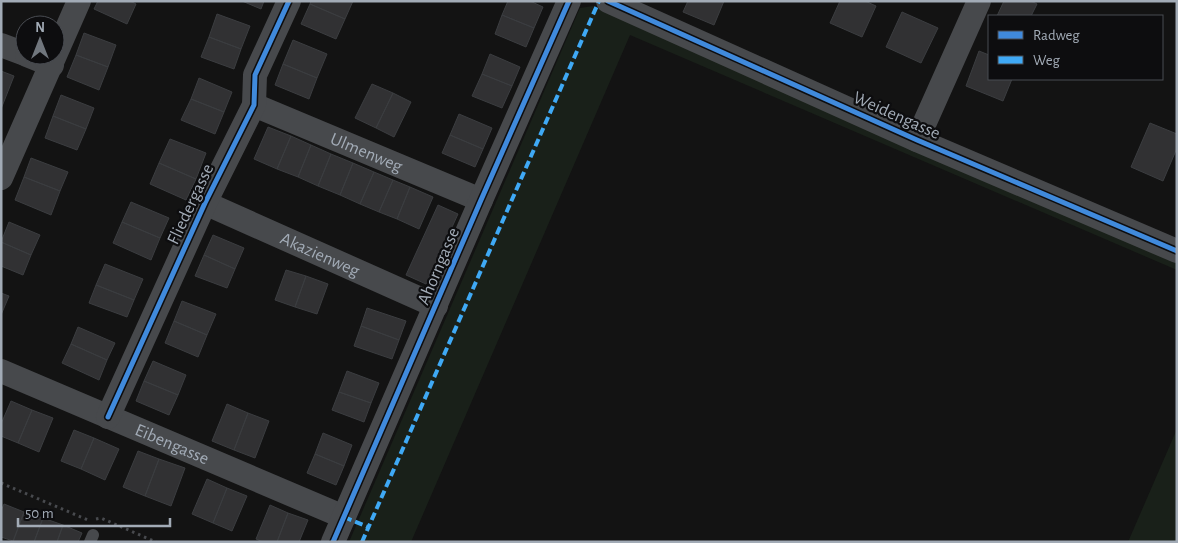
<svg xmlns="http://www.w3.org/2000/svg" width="1178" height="543" viewBox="0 0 1178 543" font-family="'Alegreya Sans',sans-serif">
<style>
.green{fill:#192019}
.building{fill:#313133;stroke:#3b3d40}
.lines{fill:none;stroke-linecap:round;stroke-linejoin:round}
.path{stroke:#484a4e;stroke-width:3;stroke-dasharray:2.5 4;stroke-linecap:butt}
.lane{stroke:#47494c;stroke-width:12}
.street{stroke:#47494c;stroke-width:24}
.quiet{stroke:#3fa9f5;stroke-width:4;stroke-dasharray:8 4;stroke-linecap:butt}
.cycleway-casing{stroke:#0d0d0f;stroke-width:8}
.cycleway{stroke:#408adc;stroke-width:5}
.labels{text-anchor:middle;stroke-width:4.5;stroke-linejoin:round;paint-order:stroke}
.street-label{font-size:18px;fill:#a2abb6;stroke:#0d0d0f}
</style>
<rect width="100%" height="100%" fill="#131313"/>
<path class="green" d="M593,6l584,252v12l-547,-235 -219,507h-62l231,-534z
M1177,429v113h-49z"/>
<path class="building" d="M98,1h32l6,3 -9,20 -33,-15z
M242,1h22l-3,8z
M311,1h42l-8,18 -35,-15z
M508,1h22l13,6 -9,21 -32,-13z
M688,1h36l-10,24 -31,-13z
M840,1h25l11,5 -14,31 -32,-14z
M1004,1h27l6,3 -6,12h-34z
M310,4l35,15 -9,20 -35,-15z
M902,12l36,16 -17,35 -35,-16z
M217,14l33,12 -9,23 -32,-12z
M502,15l32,13 -8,19 -31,-13z
M84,33l32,12 -8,22 -32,-12z
M209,37l32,12 -7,20 -33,-12z
M293,40l34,14 -10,24 -34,-14z
M979,51l10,4v24h23l-9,22 -37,-15z
M490,54l30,13 -8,19 -30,-12z
M76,55l32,12 -9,23 -32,-13z
M283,64l34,14 -8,21 -34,-14z
M1,71l13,5 -13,33z
M482,74l30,12 -10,22 -30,-12z
M199,78l33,14 -8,20 -33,-13z
M372,84l21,9 -17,35 -21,-10z
M393,93l18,9 -17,35 -18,-9z
M61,95l33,13 -8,21 -33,-13z
M191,99l33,13 -9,22 -34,-14z
M459,114l33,14 -9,21 -33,-14z
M53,116l33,13 -9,21 -32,-12z
M1150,123l27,11v14l-14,33 -32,-14z
M268,127l23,9 -14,33 -23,-10z
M450,135l33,14 -8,18 -33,-14z
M291,136l20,9 -13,32 -21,-8z
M170,139l36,14 -10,26 -37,-16z
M311,145l20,9 -13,32 -20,-9z
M331,154l22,9 -13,32 -22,-9z
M31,158l37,14 -8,19 -36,-14z
M159,163l37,16 -10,21 -36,-16z
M353,163l21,9 -14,32 -20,-9z
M374,172l19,8 -14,32 -19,-8z
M24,177l36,14 -9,24 -36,-15z
M393,180l17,7 -13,32 -18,-7z
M410,187l23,10 -14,32 -22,-10z
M131,202l38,16 -9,20 -38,-16z
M438,205l20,9 -32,70 -20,-9z
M9,222l31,13 -9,20 -30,-13z
M122,222l38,16 -9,22 -38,-17z
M213,235l31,13 -9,21 -31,-14z
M1,242l30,13 -8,20 -22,-9z
M204,255l31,14 -8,19 -32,-12z
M105,264l38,15 -9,21 -38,-15z
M286,270l20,6 -11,31 -20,-7z
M306,276l22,8 -11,30 -22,-7z
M96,285l38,15 -7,17 -38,-14z
M1,293l8,3 -8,19z
M182,301l34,13 -9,21 -33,-14z
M367,308l39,13 -7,19 -38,-14z
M174,321l33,14 -9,22 -33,-14z
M361,326l38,14 -7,19 -38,-13z
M78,327l37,16 -8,17 -36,-16z
M71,344l36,16 -8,20 -37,-17z
M153,361l33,14 -8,20 -34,-14z
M347,371l32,12 -8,20 -32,-11z
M144,381l34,14 -9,20 -33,-14z
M339,392l32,11 -7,19 -32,-12z
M11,401l21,9 -14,33 -17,-7v-12z
M227,404l21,9 -14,37 -22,-9z
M32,410l21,8 -14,34 -21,-9z
M248,413l21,8 -14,37 -21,-8z
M74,430l20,8 -13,31 -20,-8z
M323,433l29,12 -8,21 -29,-12z
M94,438l25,11 -14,31 -24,-11z
M138,451l21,8 -14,37 -22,-9z
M315,454l29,12 -8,19 -29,-12z
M159,459l26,9 -14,38 -26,-10z
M207,479l20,9 -14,35 -21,-9z
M227,488l20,8 -15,35 -19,-8z
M4,504l20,8 -11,29 -12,-4v-26z
M270,505l18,8 -11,29h-14l-7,-3z
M24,512l19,6 -9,24h-21z
M288,513l20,7 -9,22h-22z
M43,518l20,7 -6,17h-23z
M63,525l19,8 -4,9h-21z"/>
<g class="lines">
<path class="path" d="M1,483l87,37
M96,519l5,-1 55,24"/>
<path class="lane" d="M90,542l3,-7"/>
<g class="street">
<path d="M608,1l309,139 260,111"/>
<path d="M1,45l24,9"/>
<path d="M27,55l25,10"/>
<path id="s1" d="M254,105l227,95"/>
<path d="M917,140l62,-139"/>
<path d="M1,178l78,-177"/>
<path id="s2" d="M205,203l231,103"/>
<path id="s3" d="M1,371l343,146"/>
<path d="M108,417l97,-214 49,-98 1,-30 34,-74"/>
<path d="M333,542l148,-342 88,-199"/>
</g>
<path class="quiet" d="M344,517l24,10
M362,542l237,-541"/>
<g class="cycleway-casing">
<path id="cycleway" d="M608,1l309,139 260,111
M108,417l97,-214 49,-98 1,-30 34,-74
M333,542l148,-342 88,-199"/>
</g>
<use href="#cycleway" class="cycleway"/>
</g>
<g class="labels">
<g class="street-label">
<text transform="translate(897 115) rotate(24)" y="6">Weidengasse</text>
<text dy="6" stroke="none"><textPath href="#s1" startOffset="122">Ulmenweg</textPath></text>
<text transform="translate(190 204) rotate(-65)" y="6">Fliedergasse</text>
<text dy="6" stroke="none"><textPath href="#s2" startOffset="126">Akazienweg</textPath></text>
<text transform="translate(438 266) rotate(-67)" y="6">Ahorngasse</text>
<text dy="6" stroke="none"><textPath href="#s3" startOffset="186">Eibengasse</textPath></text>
</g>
</g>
<rect width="1178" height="543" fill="none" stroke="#a2abb6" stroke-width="5"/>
<rect x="988" y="15" width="175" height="65" fill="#0d0d0f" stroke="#494c52"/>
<rect x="998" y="31" width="25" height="8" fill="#408adc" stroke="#494c52"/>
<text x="1033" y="40" font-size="15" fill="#a2abb6">Radweg</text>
<rect x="998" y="56" width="25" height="8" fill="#3fa9f5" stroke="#494c52"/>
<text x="1033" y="65" font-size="15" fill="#a2abb6">Weg</text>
<g transform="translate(40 40)"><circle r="24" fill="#0d0d0f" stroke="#494c52"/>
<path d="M0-4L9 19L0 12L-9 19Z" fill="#70767d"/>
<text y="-8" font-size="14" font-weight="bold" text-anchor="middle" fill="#a2abb6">N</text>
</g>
<path d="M18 518v8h152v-8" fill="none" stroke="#a2abb6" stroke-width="2.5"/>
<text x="25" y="518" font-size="15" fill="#a2abb6" stroke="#0d0d0f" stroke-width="4" paint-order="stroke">50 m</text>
</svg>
